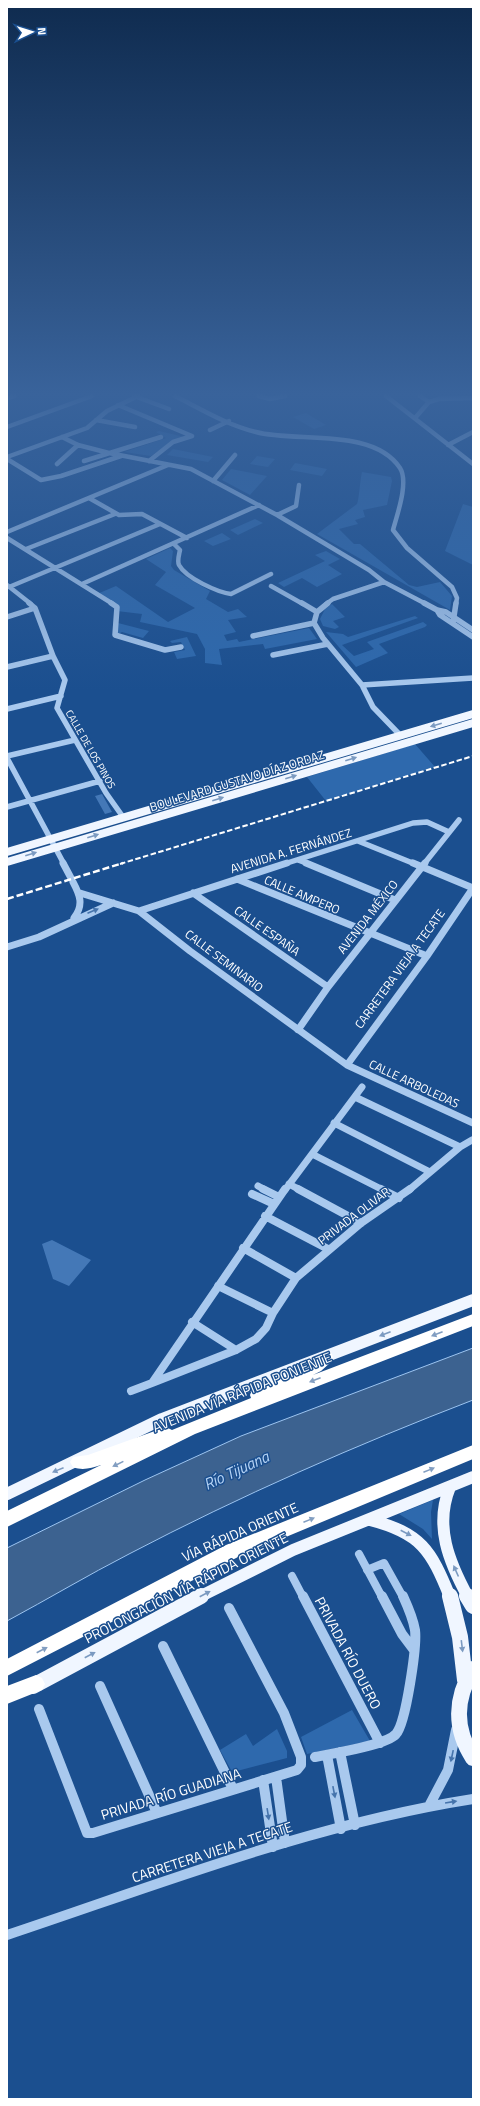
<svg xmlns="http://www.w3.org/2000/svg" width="480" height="2106" viewBox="0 0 480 2106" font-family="'Titillium Web',sans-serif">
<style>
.green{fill:#2e69ad}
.water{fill:#3c6290;stroke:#9cc4f0}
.building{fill:#4478b7}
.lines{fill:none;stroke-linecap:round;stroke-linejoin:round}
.minor-far4{stroke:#a9c9ee;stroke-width:4.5}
.minor-far3{stroke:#a9c9ee;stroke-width:5.5}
.minor-far2{stroke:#a9c9ee;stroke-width:7}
.minor-far1{stroke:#a9c9ee;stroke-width:8}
.minor{stroke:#a9c9ee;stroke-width:10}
.major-far2{stroke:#f0f6ff;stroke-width:8}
.major-far1{stroke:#f0f6ff;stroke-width:12}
.major{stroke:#f0f6ff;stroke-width:16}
.highway{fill:#fff;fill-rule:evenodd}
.rail-far1{stroke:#fff;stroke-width:2;stroke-dasharray:5.5 2.5;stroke-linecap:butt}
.rail{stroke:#fff;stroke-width:2.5;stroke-dasharray:7 3;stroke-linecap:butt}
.oneway{fill:#7b9ac1}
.oneway2{fill:#4674ac}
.oneway3{fill:#829ec1}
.labels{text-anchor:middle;stroke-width:3;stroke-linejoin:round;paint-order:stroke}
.far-street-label{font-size:10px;fill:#fff;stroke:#1b4f8f}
.street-label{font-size:12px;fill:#fff;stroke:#1b4f8f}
.near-street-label{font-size:14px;fill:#fff;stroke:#1b4f8f}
.near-water-label{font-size:16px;font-style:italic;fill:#b5d3f5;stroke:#1b4f8f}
</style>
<rect width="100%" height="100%" fill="#1b4f8f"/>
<path class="green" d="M306,413l20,12 -12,4 -21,-12z
M159,431l30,7 -17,3 -21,15 -27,-4 42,-14 -10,-6z
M173,449l40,8 -5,5 -41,-7z
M257,456l18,3 -7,8 -18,-3z
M295,463l32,6 -5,7 -32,-6z
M231,469l36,7 -17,19 -28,-15z
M362,472l29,5 1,4 -5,24 -24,5 2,7 -10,3 3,4 -19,5 15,15h6l49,41 8,2 23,-5 12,14 -2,14 -133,-76 40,-30c2,-3 3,-24 5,-32z
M463,504l10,3v58l-28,-14z
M255,519l8,4 -25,12 -8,-5z
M222,533l9,6 -18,7 -9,-5z
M170,548l3,3 -2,15 3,4 36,21 -4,8 22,13 10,-3 9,8 -19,3 8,12 -12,3 3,6 10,-2 2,3 70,-14 8,11 -52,10 -2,-5 -44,5 3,16 -17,-2v-14l-8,-15 -57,-12 2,-8 -25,-3 -20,-17 19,-8 52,36 27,-14 -40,-23 11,-13 -20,-13z
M326,551l14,8 -12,6 14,9 -25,13 -15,-9 -18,9 -6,-4 47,-22 -10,-6z
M332,604l13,13 -12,4 6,6 -4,2 -12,-3 -3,-7 5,-10z
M415,616l3,2 -76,27 12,11 20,-7 -7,-7 56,-20 4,3 -2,2 -46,17 9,9 -32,14 -30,-35 17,2 5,3z
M118,623l31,8 -6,7 -21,-6 -4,2z
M187,637l9,19 -19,3 -3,-7 11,-2 -4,-8 -9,1 -2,-2z
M415,744l20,23 -109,34 -19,-24z
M433,1500l-2,12 1,27 -9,-10 -24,-15z
M352,1710l18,31 -63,13 -6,-17z
M277,1729l10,22v7l-50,13 -6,-1 -11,-20 26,-16 7,12z"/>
<path class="water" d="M473,1348v52c-117,45 -233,96 -344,154 -41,21 -81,45 -122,67v-73l138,-68 96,-44z"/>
<path class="building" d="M102,794l10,18 -7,2 -10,-18z
M52,1240l39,20 -22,26 -16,-7 -11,-35z"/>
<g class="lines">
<path class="minor-far4" d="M134,396l35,13
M175,396c26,13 52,29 81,36 40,11 117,-5 144,36 9,14 -3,47 -7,62l14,18 45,39 5,11 -1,6
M259,396l11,3 15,-3
M386,396l87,68
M420,396l9,6
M7,398l7,-2
M429,402l10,-3 34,-1
M118,405l74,31
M415,418l14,-16
M96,420l39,7
M7,427l85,-31
M210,430l19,-9
M62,437l16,8 31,8 82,16 86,46 92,55 15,12 42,22
M448,445l25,-13
M7,457l80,-29 20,-17 31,-15
M7,459l34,21 20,-4 60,-20
M84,461l77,-24
M149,461l24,-19 19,-6
M57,464l21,-19
M213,481l22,-26
M89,498l30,17 23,-1 45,24
M277,515l19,-9 3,-21
M7,532l161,-67
M7,538l106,66
M174,544l6,6c-1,5 -3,11 -1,15 7,13 38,27 52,29l40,-20
M26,549l89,-35
M82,584l177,-79
M7,585l24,19
M271,586l32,18
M9,587l151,-63
M326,604l7,-5 51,-17"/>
<path class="minor-far3" d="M29,603l6,5 18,48 12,24 -8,28 49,85 17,24
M111,603l6,4 -2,28 50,15 16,-3
M302,603l15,9
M328,603l-11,9 -3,11 9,15 39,47 11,22 27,28
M424,603l13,7 9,2 27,18
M437,610l3,5 33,22
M7,617l28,-9
M453,623l3,-20
M253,636l61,-13
M273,655l55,-11
M7,667l46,-11
M362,685l111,-7
M7,709l54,-13
M7,756l68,-16
M7,758l57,106
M7,807l93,-26
M358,841l57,23
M298,860l11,4
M284,864l129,-41 14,-1 22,10
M424,864l35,-44"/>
<path class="minor-far2" d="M63,863l8,15
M306,863l89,37
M413,863l60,25
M237,879l190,77
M73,882c7,13 11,23 1,36
M80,893l59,18 51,40 157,114 126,58
M193,893l135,94
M139,911l148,-48
M7,947l32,-10 74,-34
M298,1030l30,-43 97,-124
M347,1065l80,-109 46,-68
M355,1097l105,50
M334,1123l96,49
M312,1154l71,36
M289,1184l11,6
M258,1186l7,4
M285,1190l77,-103
M409,1190l51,-43 12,-7"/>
<path class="minor-far1" d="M263,1189l16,8
M298,1189l63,34
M381,1189l18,9
M252,1194l22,10
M265,1216l63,33
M243,1248l53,30
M218,1286l55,27
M192,1322l44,28
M152,1383l84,-33 20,-11 10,-11 7,-15 23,-35 65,-55 49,-34
M131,1391l21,-8 133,-194
M359,1554l23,43
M367,1570l17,-7 19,34
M292,1576l11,21"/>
<path class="minor" d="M303,1596l77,147
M382,1596l20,38 12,16
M163,1646l70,143
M100,1686l57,127
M39,1709l48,124h6l204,-63 4,-5v-8l-17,-44 -55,-105
M340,1752l15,73
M327,1755l14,74
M315,1757c16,-3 72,-12 81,-23 10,-11 21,-88 19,-104 -2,-12 -7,-23 -12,-34
M276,1777l9,66
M263,1780l10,67
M429,1806l19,-36 8,-40
M7,1935c153,-51 306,-111 466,-136"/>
<path class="major-far2" d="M7,852l466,-138
M7,862l466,-139"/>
<path class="major-far1" d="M450,1487c-16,39 -1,75 18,110
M7,1494l155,-75 311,-119
M370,1520c51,13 61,30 80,77
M199,1597l94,-47 180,-73"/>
<path class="major" d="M450,1596l10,41 5,43
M467,1596l6,10
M473,1669c-18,29 -19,60 0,89
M33,1686l168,-90"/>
<path class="highway" d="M473,1314v12l-278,108 -188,93v-16l94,-46c-10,3 -18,6 -28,2l-3,-5 3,-5 15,-2 78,-28 6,3 79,-32 -1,-3 2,-5 59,-29 15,-11 5,2 2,5 -2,5 -10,9 -8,4z
M473,1445v14l-235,98 -231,119v-17l219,-114z
M36,1675l6,3 3,6 -3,6 -35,14v-18z"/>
<path class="rail-far1" d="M120,864l353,-108"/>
<path class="rail" d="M7,899l116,-36"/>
</g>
<defs><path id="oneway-solid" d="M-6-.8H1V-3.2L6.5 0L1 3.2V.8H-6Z"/></defs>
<g class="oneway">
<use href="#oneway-solid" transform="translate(436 725) rotate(164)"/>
<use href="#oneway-solid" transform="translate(351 759) rotate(-17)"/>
<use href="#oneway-solid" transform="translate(291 777) rotate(-17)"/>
<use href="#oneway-solid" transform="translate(218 799) rotate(-17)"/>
<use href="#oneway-solid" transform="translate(93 836) rotate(-17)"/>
<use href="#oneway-solid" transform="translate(31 854) rotate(-17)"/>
<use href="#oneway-solid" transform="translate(385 1334) rotate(159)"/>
<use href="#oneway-solid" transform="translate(58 1470) rotate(158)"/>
<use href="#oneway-solid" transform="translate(406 1533) rotate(27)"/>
<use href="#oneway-solid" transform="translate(456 1571) rotate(-114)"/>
<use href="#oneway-solid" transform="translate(205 1594) rotate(-28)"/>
<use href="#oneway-solid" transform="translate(462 1646) rotate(83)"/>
<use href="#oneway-solid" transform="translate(90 1655) rotate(-28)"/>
</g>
<g class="oneway2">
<use href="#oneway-solid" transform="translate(93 911) rotate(-23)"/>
<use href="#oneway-solid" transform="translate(452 1756) rotate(102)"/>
<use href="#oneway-solid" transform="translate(334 1792) rotate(79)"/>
<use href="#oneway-solid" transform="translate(451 1802) rotate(-9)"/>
<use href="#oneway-solid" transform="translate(268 1814) rotate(81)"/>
</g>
<g class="oneway3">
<use href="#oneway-solid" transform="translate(437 1334) rotate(159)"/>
<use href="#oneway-solid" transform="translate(315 1380) rotate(159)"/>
<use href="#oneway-solid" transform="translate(118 1464) rotate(154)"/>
<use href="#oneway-solid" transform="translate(429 1470) rotate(-22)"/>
<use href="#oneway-solid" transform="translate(309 1520) rotate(-22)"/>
<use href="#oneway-solid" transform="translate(42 1650) rotate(-27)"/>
</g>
<linearGradient id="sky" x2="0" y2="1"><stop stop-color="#0f2b4f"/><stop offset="0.57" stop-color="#39639b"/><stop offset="1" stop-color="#39639b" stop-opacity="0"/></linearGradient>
<rect width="480" height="691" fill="url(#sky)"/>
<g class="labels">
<g class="far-street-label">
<text transform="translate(91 749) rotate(60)" y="4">CALLE DE LOS PINOS</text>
</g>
<g class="street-label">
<text transform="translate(237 781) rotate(-17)" y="4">BOULEVARD GUSTAVO DÍAZ ORDAZ</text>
<text transform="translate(291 851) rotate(-17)" y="4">AVENIDA A. FERNÁNDEZ</text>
<text transform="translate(302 895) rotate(23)" y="4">CALLE AMPERO</text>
<text transform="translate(368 917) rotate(-52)" y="4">AVENIDA MÉXICO</text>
<text transform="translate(267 931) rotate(35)" y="4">CALLE ESPAÑA</text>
<text transform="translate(224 961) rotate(37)" y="4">CALLE SEMINARIO</text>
<text transform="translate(400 969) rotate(-54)" y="4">CARRETERA VIEJA A TECATE</text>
<text transform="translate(414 1084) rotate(25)" y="4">CALLE ARBOLEDAS</text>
<text transform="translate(354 1216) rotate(-37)" y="4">PRIVADA OLIVAR</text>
</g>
<g class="near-street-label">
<text transform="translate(242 1392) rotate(-22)" y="5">AVENIDA VÍA RÁPIDA PONIENTE</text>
<text transform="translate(240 1532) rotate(-24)" y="5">VÍA RÁPIDA ORIENTE</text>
<text transform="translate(186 1588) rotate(-27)" y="5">PROLONGACIÓN VÍA RÁPIDA ORIENTE</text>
<text transform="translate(348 1653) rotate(62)" y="5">PRIVADA RÍO DUERO</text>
<text transform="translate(171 1794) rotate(-17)" y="5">PRIVADA RÍO GUADIANA</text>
<text transform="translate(212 1852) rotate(-18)" y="5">CARRETERA VIEJA A TECATE</text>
</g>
<g class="near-water-label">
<text transform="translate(236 1470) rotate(-25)" y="6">Río Tijuana</text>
</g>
</g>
<rect width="480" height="2106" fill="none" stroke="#ffffff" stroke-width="16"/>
<g transform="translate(32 32) rotate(86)" stroke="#1b4f8f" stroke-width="3" paint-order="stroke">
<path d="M0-3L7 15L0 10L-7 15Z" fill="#ffffff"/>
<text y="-6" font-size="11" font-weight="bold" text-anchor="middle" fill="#ffffff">N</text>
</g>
</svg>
